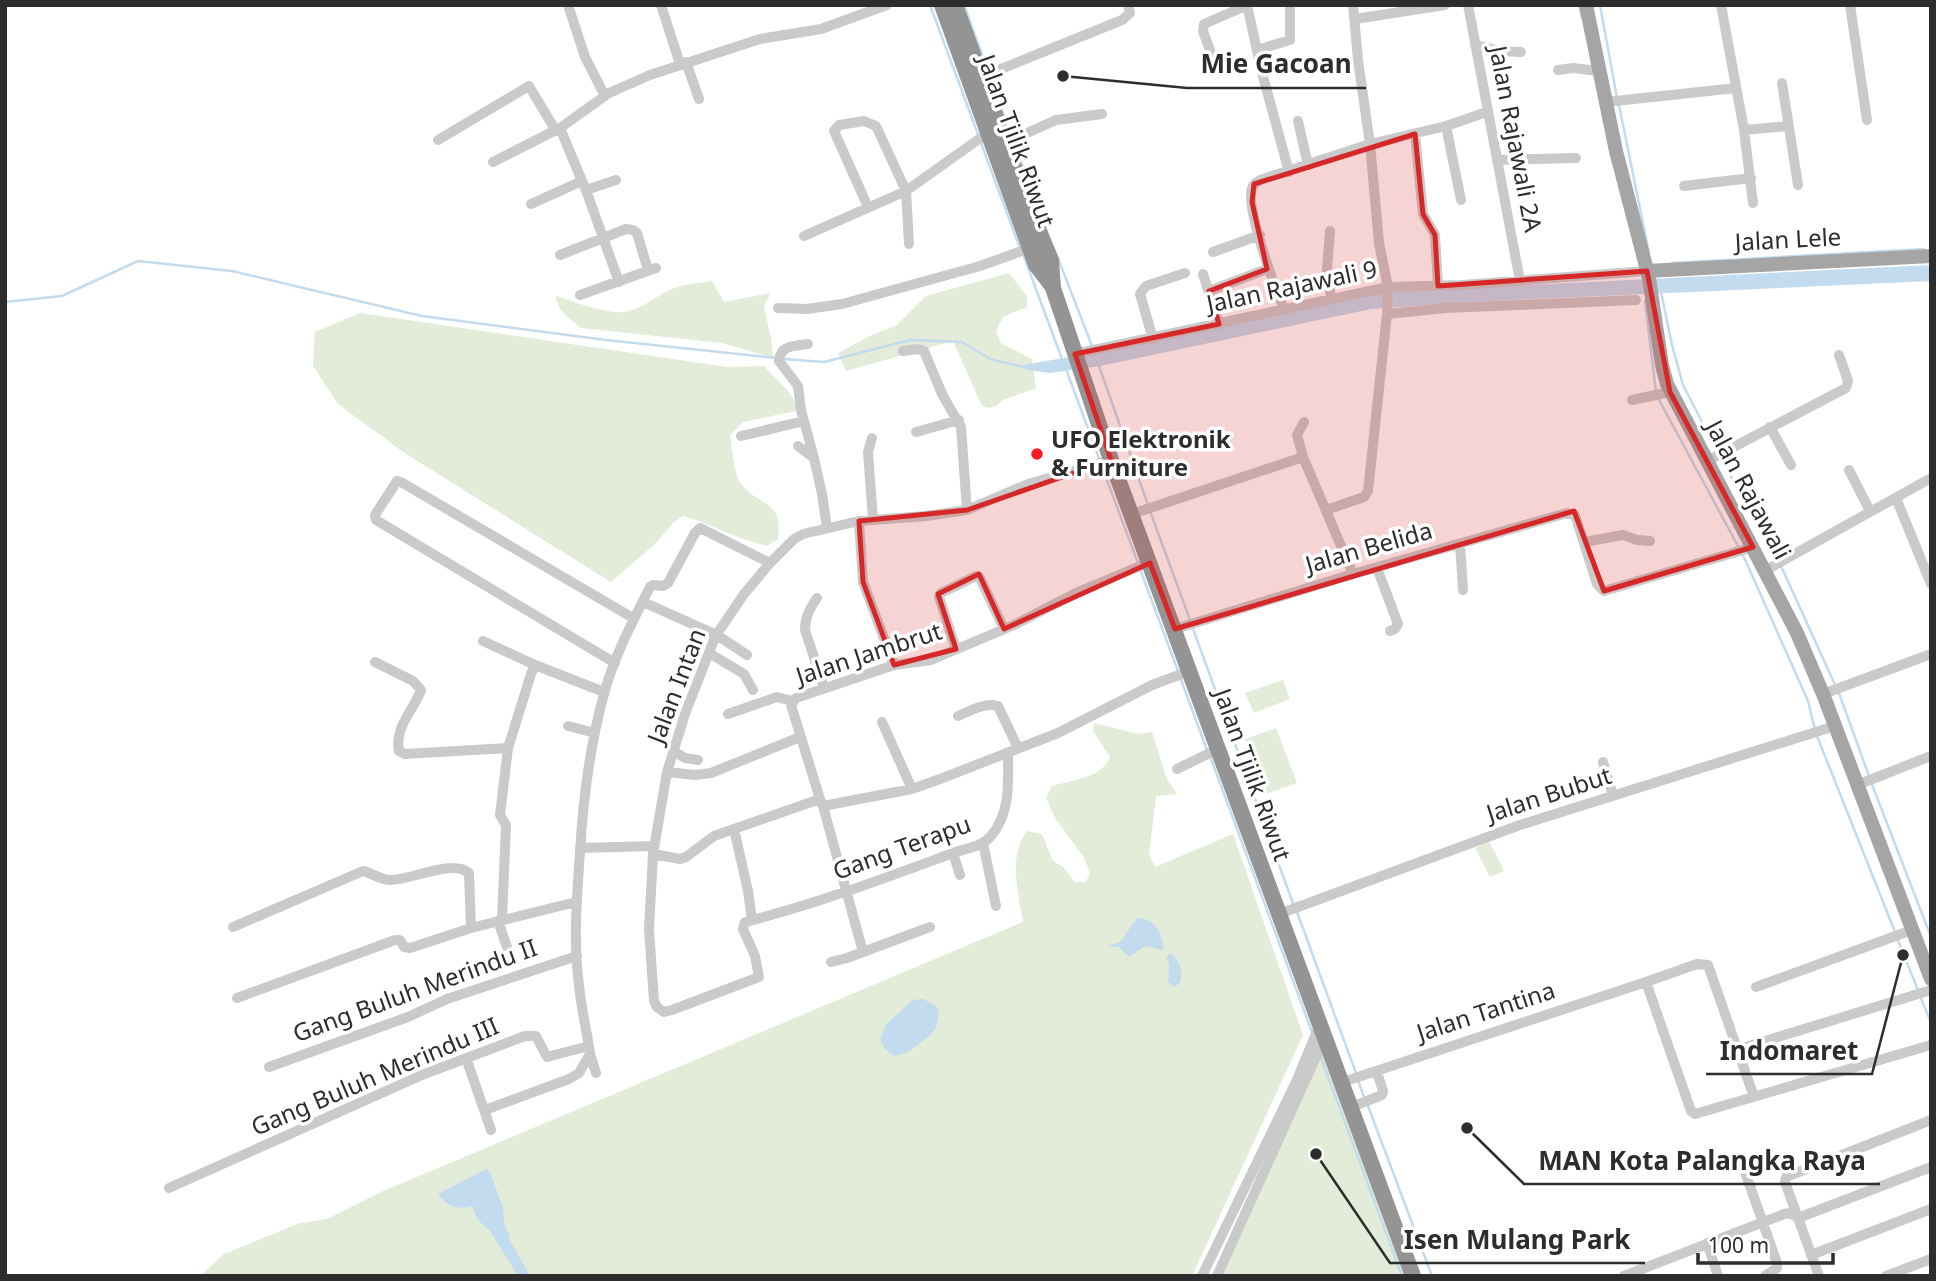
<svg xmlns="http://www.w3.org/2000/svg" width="1936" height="1281" viewBox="0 0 1936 1281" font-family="'Noto Sans',sans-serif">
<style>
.green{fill:#e2ecd8}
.water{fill:#c2dbee}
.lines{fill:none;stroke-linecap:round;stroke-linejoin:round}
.stream{stroke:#c2dbee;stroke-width:2.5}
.minor{stroke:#cacaca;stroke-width:10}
.major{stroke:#a5a5a5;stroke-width:14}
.highway{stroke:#949494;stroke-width:16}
.marked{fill:#d62828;fill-opacity:0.2;stroke:#d62828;stroke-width:5;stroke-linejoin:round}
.poi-dot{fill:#f61c23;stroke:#fff;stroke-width:2.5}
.labels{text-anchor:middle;stroke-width:7;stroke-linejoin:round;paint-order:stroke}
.street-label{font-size:24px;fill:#2d2d2d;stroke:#fff}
.poi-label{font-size:24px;font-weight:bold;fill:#2d2d2d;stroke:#fff;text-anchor:start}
.leader{fill:none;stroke:#2d2d2d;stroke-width:2.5}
.callout-dot{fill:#2d2d2d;stroke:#fff;stroke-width:2.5}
.callout-label{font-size:26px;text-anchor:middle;font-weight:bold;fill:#2d2d2d;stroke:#fff;stroke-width:7;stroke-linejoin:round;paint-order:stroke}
</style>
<rect width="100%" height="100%" fill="#fff"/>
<path class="green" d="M1009,273l18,23v11l-24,10 -7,14 5,12 31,16 4,29 -33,12 -7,6 -7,2 -7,-2 -29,-65 -107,30 -8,-18 32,-17 27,-11 29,-29z
M712,281l12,21 47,-9 -7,13 7,33 2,19 -51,-15 -141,-15c-11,-9 -24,-17 -25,-32 18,6 51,18 69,16 17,-3 30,-15 44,-22 14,-6 29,-7 43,-9z
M360,313l367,54 37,-1 24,25 13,19 -58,12 -13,13c2,11 4,41 11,49 20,25 42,14 37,55l-11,7c-29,-6 -55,-22 -84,-30l-10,7 -19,22 -43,37 -208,-130 -65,-48 -25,-38 2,-34z
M1283,680l7,19 -36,14 -9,-20z
M1094,723l44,11 14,-2 15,47 10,15 -21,2 -7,59 6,12 78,-33 70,201 -111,241h-992l24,-22 76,-31 27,-4 54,-27 642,-270c-5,-29 -15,-66 4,-91l15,3 11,27 10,6 12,15h11l4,-9 -7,-17 -28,-38 -9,-20 6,-12c20,-6 50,-8 58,-29l-17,-26z
M1276,728l21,55 -31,11 -21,-55z
M1489,841l15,30 -14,6 -15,-29z
M1320,1034l88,242h-192z"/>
<path class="water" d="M1931,265v16l-460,21 -100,7 -271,57 -50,7 -23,-3 -4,-3 4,-3 69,-11 270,-60z
M1137,918c16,-1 28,18 26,32l-18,-4 -16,11 -10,-10 -11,-1 12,-4z
M1170,953c10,7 13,18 10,30l-6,4 -6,-5 1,-18 -3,-7z
M923,999l12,6 4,7 -3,16 -7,8 -21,16 -14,4 -9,-7 -5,-9 6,-16 27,-24z
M486,1169l4,3 13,36 2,20 4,5 1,7 20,36h-12l-28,-45 -12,-11 -6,-14c-16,4 -24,1 -34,-12z"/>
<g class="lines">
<path class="stream" d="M930,5l49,132
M964,5l24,66
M1579,5l3,13
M1600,5l17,93
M990,77l22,60
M1619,105l30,148
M981,143l39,105
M1014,143l31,82
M1023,254l39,105
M1058,258l34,88
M1672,263l252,-14
M1661,292l11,53 11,40 35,68
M1645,301l11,91
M5,302l57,-6 76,-35 94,10 190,45 184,24 170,18
M783,359l41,3 86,-22 52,2 28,17 33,8
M1099,366l49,139
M1066,369l34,92
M1658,398l80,148
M1721,459l57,101
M1102,467l36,96
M1150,511l40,109
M1743,555l65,146 7,29
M1781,566l55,121
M1140,569l38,102
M1192,626l102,280
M1180,677l27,73
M1839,693l30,83
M1817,736l78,196
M1210,756l102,276
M1871,782l60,155
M1297,912l59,161
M1897,938l21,52
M1920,996l11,27
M1320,1055l82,221
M1358,1080l7,20
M1368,1106l64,170"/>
<path class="minor" d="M568,5l17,52 20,39
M661,5l19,59
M1247,5l14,64 28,103
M1468,5l52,276
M1721,5l23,125 9,73
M1850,5l17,115
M1355,19l90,-14
M1475,45l26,6 20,1
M1257,50l33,-10v-35
M1212,56l-9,-25 1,-7 44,-19
M686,62l13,37
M1558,70l15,-2 26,3
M981,77l141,-57 8,-7 -2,-8
M1782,83l16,102
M1606,102l130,-14
M1298,121l10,44
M1446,126l15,74
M560,128l27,65 32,89
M1744,130l44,-4
M1415,134l8,80 12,21 3,51
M438,140l91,-54 27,45
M1005,143l51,-23 46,-6
M1497,160l79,-2
M493,162l67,-34 49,-35 41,-18 110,-36 61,-10 66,-24
M1684,186l67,-8
M586,190l30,-10
M531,204l51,-23
M868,207l-34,-76 5,-6 25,-4 12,5 30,65 3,53
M1330,231l-3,38 4,29
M804,236l102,-45 73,-52 10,-5
M1213,252l47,-17
M560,255l66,-26 7,1 4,3 11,37
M1203,274l16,50
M1209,291l58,-22
M580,295l76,-27
M778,308l29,1 35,-5 138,-38 50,-18
M1284,309c-9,-21 -39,-102 -32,-121 2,-5 4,-5 8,-8l110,-36 76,-18 41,-14
M1387,314l59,-6 190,-8
M1153,339l-13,-45 6,-8 39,-13
M808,344c-14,2 -28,1 -29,17l19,25 3,24 13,48
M903,351l15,-2 6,2 19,45 18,31 6,83
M1075,354l313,-67 74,-2 185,-14
M1632,400l38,-8
M1770,427l21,38
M916,432l43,-12
M741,436l63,-15
M872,438l-4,14 5,68
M798,446l16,12 8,36 5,34
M1303,457l-6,-22 7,-13
M1707,461l139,-73 2,-7 -9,-26
M1849,470l21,41
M1896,498l35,86
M1326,510l38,-13 4,-6 19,-177 1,-27 -9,-44 -9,-99 -12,-84 -5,-55
M1132,514l171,-57 50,117
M859,521l4,61 31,83
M1584,542l39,-7 14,5 13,1
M1460,544l3,46
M1150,562l-72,30 -64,33 -83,35 -37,5 -98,33 -5,7 29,94 3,7 89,-17 28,-10 118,-46 94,-48 38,-14
M1377,568l21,56 -3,5 -5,2
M1766,570l165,-92
M817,598c-7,10 -12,19 -12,32l19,58
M643,602l74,33 30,20
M1175,629l178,-55 214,-61 8,2 22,69 7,7 149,-44
M483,641l52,24
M956,649l-17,-52 2,-4 35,-17 4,2 24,51
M709,653l35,21 9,16
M375,662l38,19 8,9c-7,20 -27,37 -22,61l6,3 103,-6
M615,663l-239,-143 -1,-5 22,-34 4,1 232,136
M1823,694l108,-40
M728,714l49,-17 15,4
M958,716c12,-5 27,-14 40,-10l20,42
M882,722l30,67
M568,726l27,7
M673,751l12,7 13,2
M1008,754c0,28 3,59 -17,82 -9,11 -25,12 -38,17 -68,25 -137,51 -208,69l-2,7 12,27 4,21 -87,33 -8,2 -7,-5 -3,-6 -5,-72 4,-75 14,-82 18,-58 30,-77 29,-43 26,-31 24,-24 9,-5 56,-13 67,-5 41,-6 61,-26 83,-24
M1603,762l10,34
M1177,769l41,-20
M667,772l28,3 16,-2 89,-36
M1857,785l74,-29
M823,806l40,146
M734,829l14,62 4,29
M983,843l13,63
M580,848l74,-2
M953,853l7,22
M653,854l27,5 6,-2 28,-21 106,-37
M1279,914l241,-89 315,-99
M502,920l4,-95 -6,-10 8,-67 23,-74 4,-9 69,27
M498,921l9,26
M233,927l130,-56c9,2 16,8 26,9 22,1 63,-22 80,-7l2,55
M831,962l16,-4 83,-31
M1646,982l51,-18 11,1 46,132
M1756,987l156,-57
M237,998l158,-58h5l4,7 6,1 61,-20 105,-26
M1739,1049l192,-59
M590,1054l6,19
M466,1058l25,72
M269,1067l139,-50 39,-18 130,-43
M1340,1083l306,-101 45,129 4,3 236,-69
M1349,1108l33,-13 1,-4 -6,-19
M485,1110l84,-31 10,-6 11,-19c-3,-23 -9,-46 -11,-69 -6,-44 -2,-89 1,-133 3,-52 10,-107 24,-158 10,-38 29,-73 46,-107l3,-2 10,1 5,-3 27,-50 5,-5 70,35
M1743,1166l34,97v5l-12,8
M169,1188l253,-113 103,-39h11l11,21 42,-11
M1798,1218l133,-51
M1707,1243l11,33
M1811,1255l120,-46
M1202,1276l94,-194 24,-58
M1217,1276l103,-228 7,-4
M1624,1276l160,-62 6,-1 8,5
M1819,1276l-34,-94 1,-5 145,-57
M1886,1276l45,-17"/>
<path class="major" d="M1586,5l30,146 33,127 13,87 5,19 130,249 26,61 108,285
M1647,271l284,-15"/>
<path class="highway" d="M942,5l94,260 16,21
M955,5l70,192 26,63 2,28 58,172 302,816"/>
</g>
<path class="marked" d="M1415,134l8,80 12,21 3,51 209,-15 23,121 83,155 -149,44 -30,-80 -399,118 -25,-66 -146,66 -25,-55 -41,20 18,55 -62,16 -31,-83 -4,-61 108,-11 144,-50 -36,-106 144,-30 -10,-33 58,-22 -15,-67 2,-18z"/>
<circle class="poi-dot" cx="1037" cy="454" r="7"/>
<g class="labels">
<g class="street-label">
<text transform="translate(1515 139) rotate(79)" y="8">Jalan Rajawali 2A</text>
<text transform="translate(1016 141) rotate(70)" y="8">Jalan Tjilik Riwut</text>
<text transform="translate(1788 240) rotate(-3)" y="8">Jalan Lele</text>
<text transform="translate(1292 287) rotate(-12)" y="8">Jalan Rajawali 9</text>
<text transform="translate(1748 490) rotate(62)" y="8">Jalan Rajawali</text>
<text transform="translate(1369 548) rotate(-16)" y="8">Jalan Belida</text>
<text transform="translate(869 654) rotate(-18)" y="8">Jalan Jambrut</text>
<text transform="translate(677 686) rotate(-69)" y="8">Jalan Intan</text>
<text transform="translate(1252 775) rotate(70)" y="8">Jalan Tjilik Riwut</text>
<text transform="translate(1549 795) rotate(-18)" y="8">Jalan Bubut</text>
<text transform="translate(902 848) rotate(-20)" y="8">Gang Terapu</text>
<text transform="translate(415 991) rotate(-20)" y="8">Gang Buluh Merindu II</text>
<text transform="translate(1486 1012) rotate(-18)" y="8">Jalan Tantina</text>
<text transform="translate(375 1077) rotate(-23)" y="8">Gang Buluh Merindu III</text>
</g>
<g class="poi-label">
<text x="1051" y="448">UFO Elektronik<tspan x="1051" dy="28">&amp; Furniture</tspan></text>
</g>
</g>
<path class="leader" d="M1063 76L1187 88H1366M1903 955L1872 1074H1706M1467 1128L1524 1184H1880M1316 1154L1390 1263H1645"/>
<g class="callout-dot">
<circle cx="1063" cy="76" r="7"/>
<circle cx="1903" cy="955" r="7"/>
<circle cx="1467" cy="1128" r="7"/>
<circle cx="1316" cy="1154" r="7"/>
</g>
<g class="callout-label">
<text x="1276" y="73">Mie Gacoan</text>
<text x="1789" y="1060">Indomaret</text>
<text x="1702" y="1170">MAN Kota Palangka Raya</text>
<text x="1517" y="1249">Isen Mulang Park</text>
</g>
<rect width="1936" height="1281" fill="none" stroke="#2d2d2d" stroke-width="14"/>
<path d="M1698 1253v10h135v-10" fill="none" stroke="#2d2d2d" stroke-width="3.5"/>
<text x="1708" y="1253" font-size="21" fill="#2d2d2d" stroke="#ffffff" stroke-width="5" paint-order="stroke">100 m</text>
</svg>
